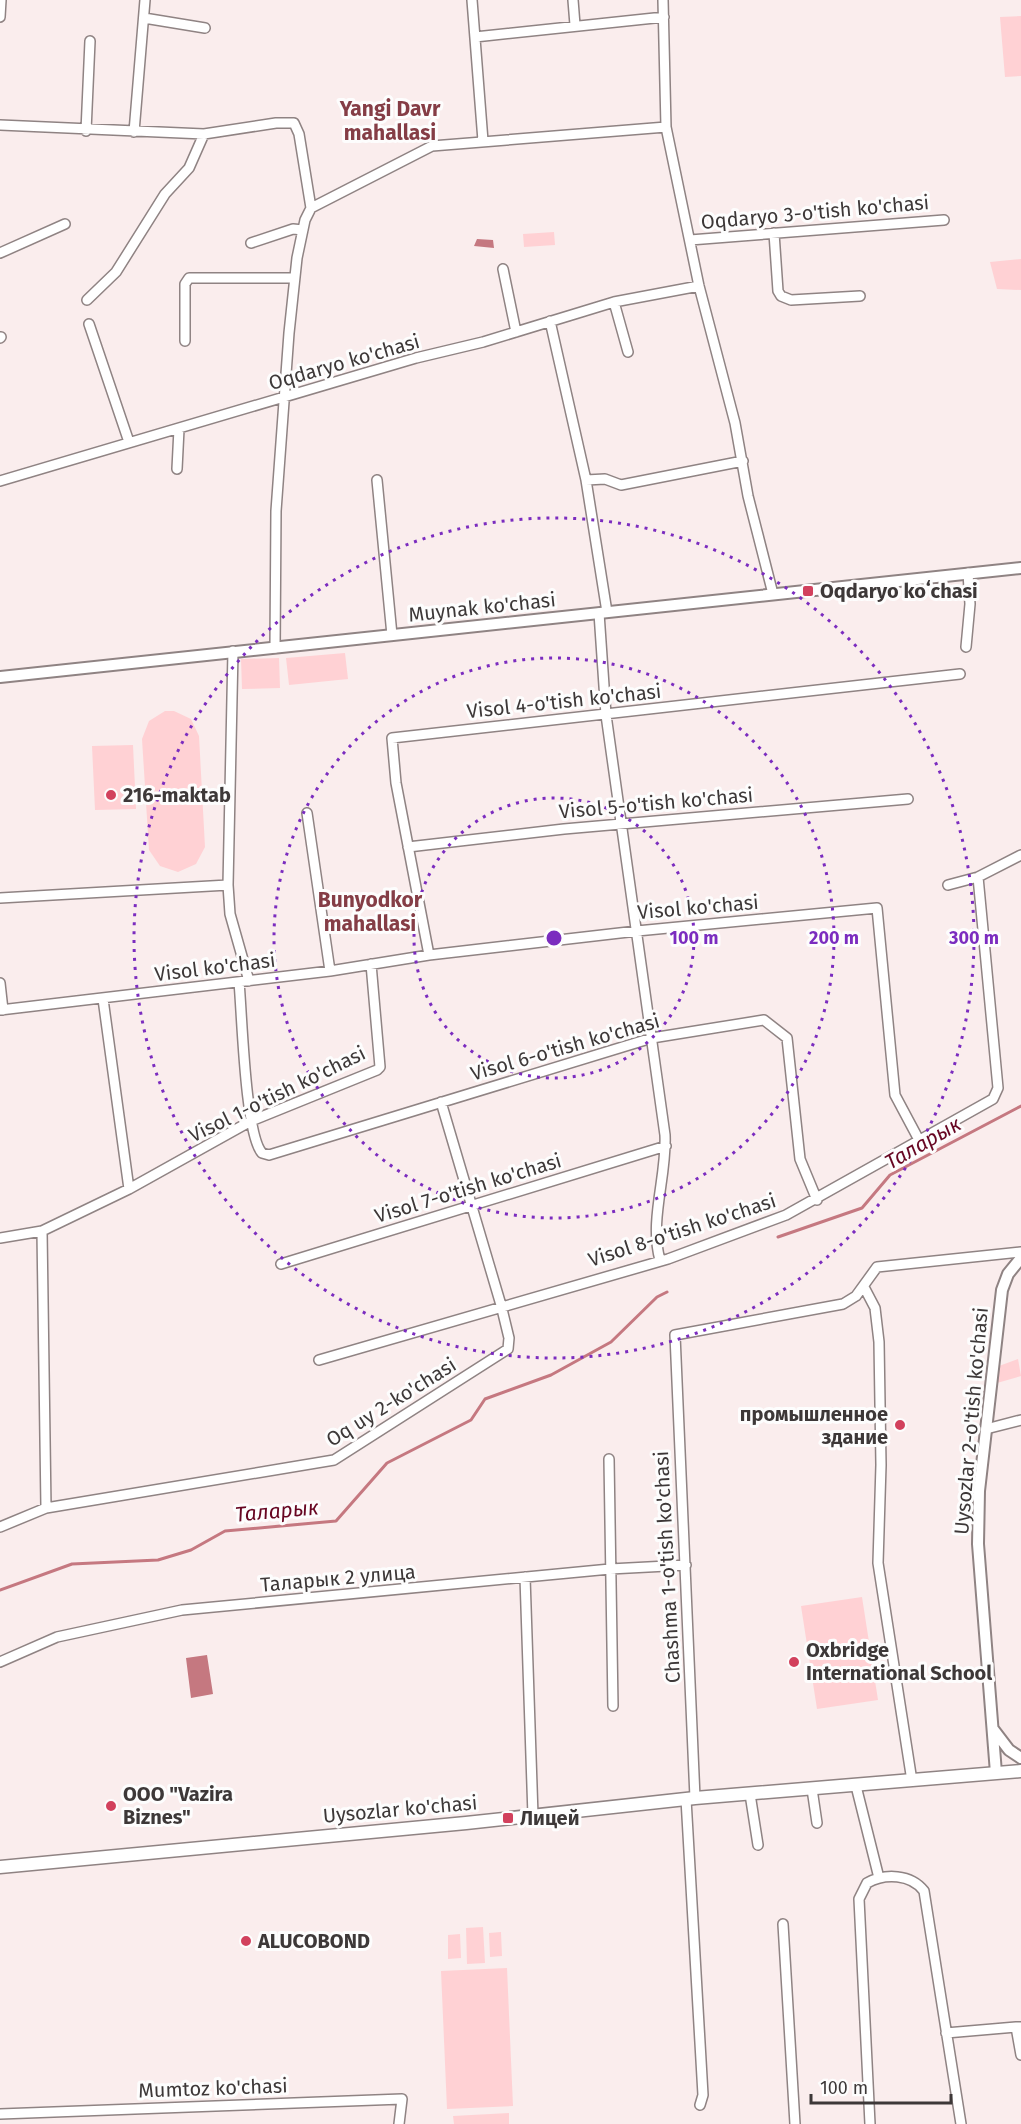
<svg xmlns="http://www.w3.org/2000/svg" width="1021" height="2124" viewBox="0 0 1021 2124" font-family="'Fira Sans',sans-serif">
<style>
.green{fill:#ffd1d4}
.water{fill:#c57880}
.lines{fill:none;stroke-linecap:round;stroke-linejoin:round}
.stream{stroke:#c57880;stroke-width:3}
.minor-casing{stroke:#8f8383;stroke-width:12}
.tertiary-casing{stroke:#8f8383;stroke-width:14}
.secondary-casing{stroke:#8f8383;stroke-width:15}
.minor{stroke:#fff;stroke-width:9}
.tertiary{stroke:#fff;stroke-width:10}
.secondary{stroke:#fff;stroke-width:12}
.ring{fill:none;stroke:#7b2cbf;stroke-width:3;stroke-dasharray:3 6}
.poi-dot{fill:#d2415d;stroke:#fdfdfd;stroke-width:2}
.labels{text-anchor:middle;stroke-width:6;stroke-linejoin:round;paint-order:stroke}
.street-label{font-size:20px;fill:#3d3838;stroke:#fdfdfd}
.poi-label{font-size:20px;font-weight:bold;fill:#3d3838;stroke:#fdfdfd;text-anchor:start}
.neighbourhood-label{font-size:21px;font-weight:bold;fill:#853d46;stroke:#fdfdfd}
.water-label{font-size:21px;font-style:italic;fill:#670622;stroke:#fdfdfd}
.centre{fill:#7b2cbf;stroke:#fdfdfd;stroke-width:3}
.ring-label{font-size:18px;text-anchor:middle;font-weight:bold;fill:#7b2cbf;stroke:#fdfdfd;stroke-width:6;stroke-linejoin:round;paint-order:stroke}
</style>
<rect width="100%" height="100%" fill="#faeded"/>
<path class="green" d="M1021,16v60l-16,1 -5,-60z
M554,232l1,13 -31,2 -1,-13z
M1021,259v31l-24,-1 -7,-27z
M345,653l3,26 -59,6 -3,-27z
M279,658l1,30 -38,1 -1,-30z
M165,711h9l17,8 8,17 6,111 -9,17 -18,8 -18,-6 -11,-16 -7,-111 7,-18z
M133,745l3,64 -41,1 -3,-64z
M1018,1359l3,17 -24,7 2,-17z
M862,1597l16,103 -61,9 -16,-103z
M483,1927l2,36 -18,1 -1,-36z
M501,1932l1,24 -12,1 -1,-24z
M460,1934l1,24 -13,1v-24z
M507,1968l6,138 -66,3 -6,-138z
M509,2113v11h-55l-1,-8z"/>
<path class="water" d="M477,239l16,1 1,8 -20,-2z
M207,1655l6,39 -22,4 -5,-40z"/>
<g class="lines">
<path class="stream" d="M778,1237l84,-29 28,-33 131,-69
M0,1590l72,-26 86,-4 33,-10 34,-19 111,-10 51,-58 84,-43 14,-21 66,-24 60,-33 46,-45 10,-5"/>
<g class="minor-casing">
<path id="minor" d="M472,0l11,141
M573,0l2,25
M663,0l3,127 33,159 36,137 13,73 25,98
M0,17l1,-17
M144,18l61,10
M475,37l189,-20
M0,125l204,9 72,-11h18l5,11 12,74
M86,131l4,-90
M134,132l11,-132
M774,233l4,58 3,5 10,4 69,-4
M690,240l254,-20
M251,243l42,-14 10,1
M0,253l65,-29
M503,269l13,63
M87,300l29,-28 49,-78 24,-26 15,-34
M614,302l14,50
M550,321l36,159 21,132
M89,324l40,118
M0,338l1,-1
M185,341v-57l4,-6h105
M177,469l2,-40
M377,480l15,155
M586,480l19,-1 16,6 122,-24
M0,481l416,-123 67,-16 131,-40 85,-16
M599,613l7,102 59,420c2,41 -16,85 -5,125
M966,647l4,-43 -2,-31
M275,648l1,-137 13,-178 8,-75 8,-38 6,-12 121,-62 234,-19
M233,651l-5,234 2,29 19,67
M307,813l23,158
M408,847l156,-18 344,-30
M948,885l30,-8 43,-22
M0,898l228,-13
M429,955l-33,-172 -4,-45 568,-64
M239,982c3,31 6,152 23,171l7,2 383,-117 112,-18 23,18 13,121 17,41
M0,983l3,27
M103,999l26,190
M0,1010l330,-39 99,-16 208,-24 240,-23 18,187 24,45
M42,1231l4,277
M0,1238l42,-7 87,-42 122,-68 126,-51 3,-3 -9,-103
M281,1264l385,-118
M864,1287l11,21 4,34 2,123 -3,98 34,218
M319,1360l349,-101 118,-44 207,-116 5,-11 -20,-211
M986,1429l35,-9
M609,1459l4,247
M0,1527l46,-19 288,-48 174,-111 1,-11 -8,-33 -60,-203
M525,1577l8,239
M0,1662l57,-25 125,-27 428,-41 76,-4
M856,1786l23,92
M812,1789l5,34
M750,1794l8,51
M695,1798l-20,-463 168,-31 13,-8 21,-29 144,-15
M686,1799l17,296 -3,10
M783,1924l12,200
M1021,2027h-5l5,28
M946,2033l70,-6
M0,2114l402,-15 -3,25
M870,2124l-11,-225 8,-16c18,-10 44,-9 57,8l37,233"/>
</g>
<g class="tertiary-casing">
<path id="tertiary" d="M0,677l1021,-109
M993,1729l16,21 12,8
M996,1773l-18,-229 1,-53 23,-201 6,-16 13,-16"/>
</g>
<g class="secondary-casing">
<path id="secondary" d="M0,1867l466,-44 229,-25 326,-27"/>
</g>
<use href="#minor" class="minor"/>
<use href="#tertiary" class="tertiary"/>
<use href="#secondary" class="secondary"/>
</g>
<g class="ring">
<circle cx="554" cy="938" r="140"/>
<circle cx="554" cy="938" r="280"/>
<circle cx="554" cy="938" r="420"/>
</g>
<g class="poi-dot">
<rect x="802" y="585" width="12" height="12" rx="3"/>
<circle cx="111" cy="795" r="6"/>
<circle cx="900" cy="1425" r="6"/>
<circle cx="794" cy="1662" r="6"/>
<circle cx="111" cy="1806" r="6"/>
<rect x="502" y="1812" width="12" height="12" rx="3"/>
<circle cx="246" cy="1941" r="6"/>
</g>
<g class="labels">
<g class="street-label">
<text transform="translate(815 212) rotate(-5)" y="7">Oqdaryo 3-o'tish ko'chasi</text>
<text transform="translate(344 362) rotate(-16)" y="7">Oqdaryo ko'chasi</text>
<text transform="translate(482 607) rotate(-6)" y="7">Muynak ko'chasi</text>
<text transform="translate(564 701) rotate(-6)" y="7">Visol 4-o'tish ko'chasi</text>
<text transform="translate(656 803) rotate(-5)" y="7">Visol 5-o'tish ko'chasi</text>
<text transform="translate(698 907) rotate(-5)" y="7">Visol ko'chasi</text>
<text transform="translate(215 967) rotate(-7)" y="7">Visol ko'chasi</text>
<text transform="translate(565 1047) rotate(-16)" y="7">Visol 6-o'tish ko'chasi</text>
<text transform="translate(277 1094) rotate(-26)" y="7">Visol 1-o'tish ko'chasi</text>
<text transform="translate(468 1188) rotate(-17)" y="7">Visol 7-o'tish ko'chasi</text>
<text transform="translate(682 1230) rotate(-18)" y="7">Visol 8-o'tish ko'chasi</text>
<text transform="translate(391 1402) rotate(-32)" y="7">Oq uy 2-ko'chasi</text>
<text transform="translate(971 1421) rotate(-85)" y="7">Uysozlar 2-o'tish ko'chasi</text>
<text transform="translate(667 1567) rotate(-93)" y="7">Chashma 1-o'tish ko'chasi</text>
<text transform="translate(338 1578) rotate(-5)" y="7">Таларык 2 улица</text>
<text transform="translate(400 1809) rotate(-5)" y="7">Uysozlar ko'chasi</text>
<text transform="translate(213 2088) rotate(-2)" y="7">Mumtoz ko'chasi</text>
</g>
<g class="poi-label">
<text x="820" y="598">Oqdaryo koʻchasi</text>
<text x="123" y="802">216-maktab</text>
<text x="888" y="1421" text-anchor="end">промышленное<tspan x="888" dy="23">здание</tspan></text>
<text x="806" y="1657">Oxbridge<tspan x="806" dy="23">International School</tspan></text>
<text x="123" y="1801">OOO "Vazira<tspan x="123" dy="23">Biznes"</tspan></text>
<text x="520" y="1825">Лицей</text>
<text x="258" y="1948">ALUCOBOND</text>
</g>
<g class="neighbourhood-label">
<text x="390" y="116">Yangi Davr<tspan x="390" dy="24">mahallasi</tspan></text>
<text x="370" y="907">Bunyodkor<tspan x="370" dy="24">mahallasi</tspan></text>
</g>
<g class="water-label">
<text transform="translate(923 1143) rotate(-30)" y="7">Таларык</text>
<text transform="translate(277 1511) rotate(-5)" y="7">Таларык</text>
</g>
</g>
<circle cx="554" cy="938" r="9" class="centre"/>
<g class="ring-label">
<text x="694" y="944">100 m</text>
<text x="834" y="944">200 m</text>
<text x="974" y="944">300 m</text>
</g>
<path d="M811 2094v9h140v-9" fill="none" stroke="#3d3838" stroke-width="3"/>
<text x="820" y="2094" font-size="18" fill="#3d3838" stroke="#fdfdfd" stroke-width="4.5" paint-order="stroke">100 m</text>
</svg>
